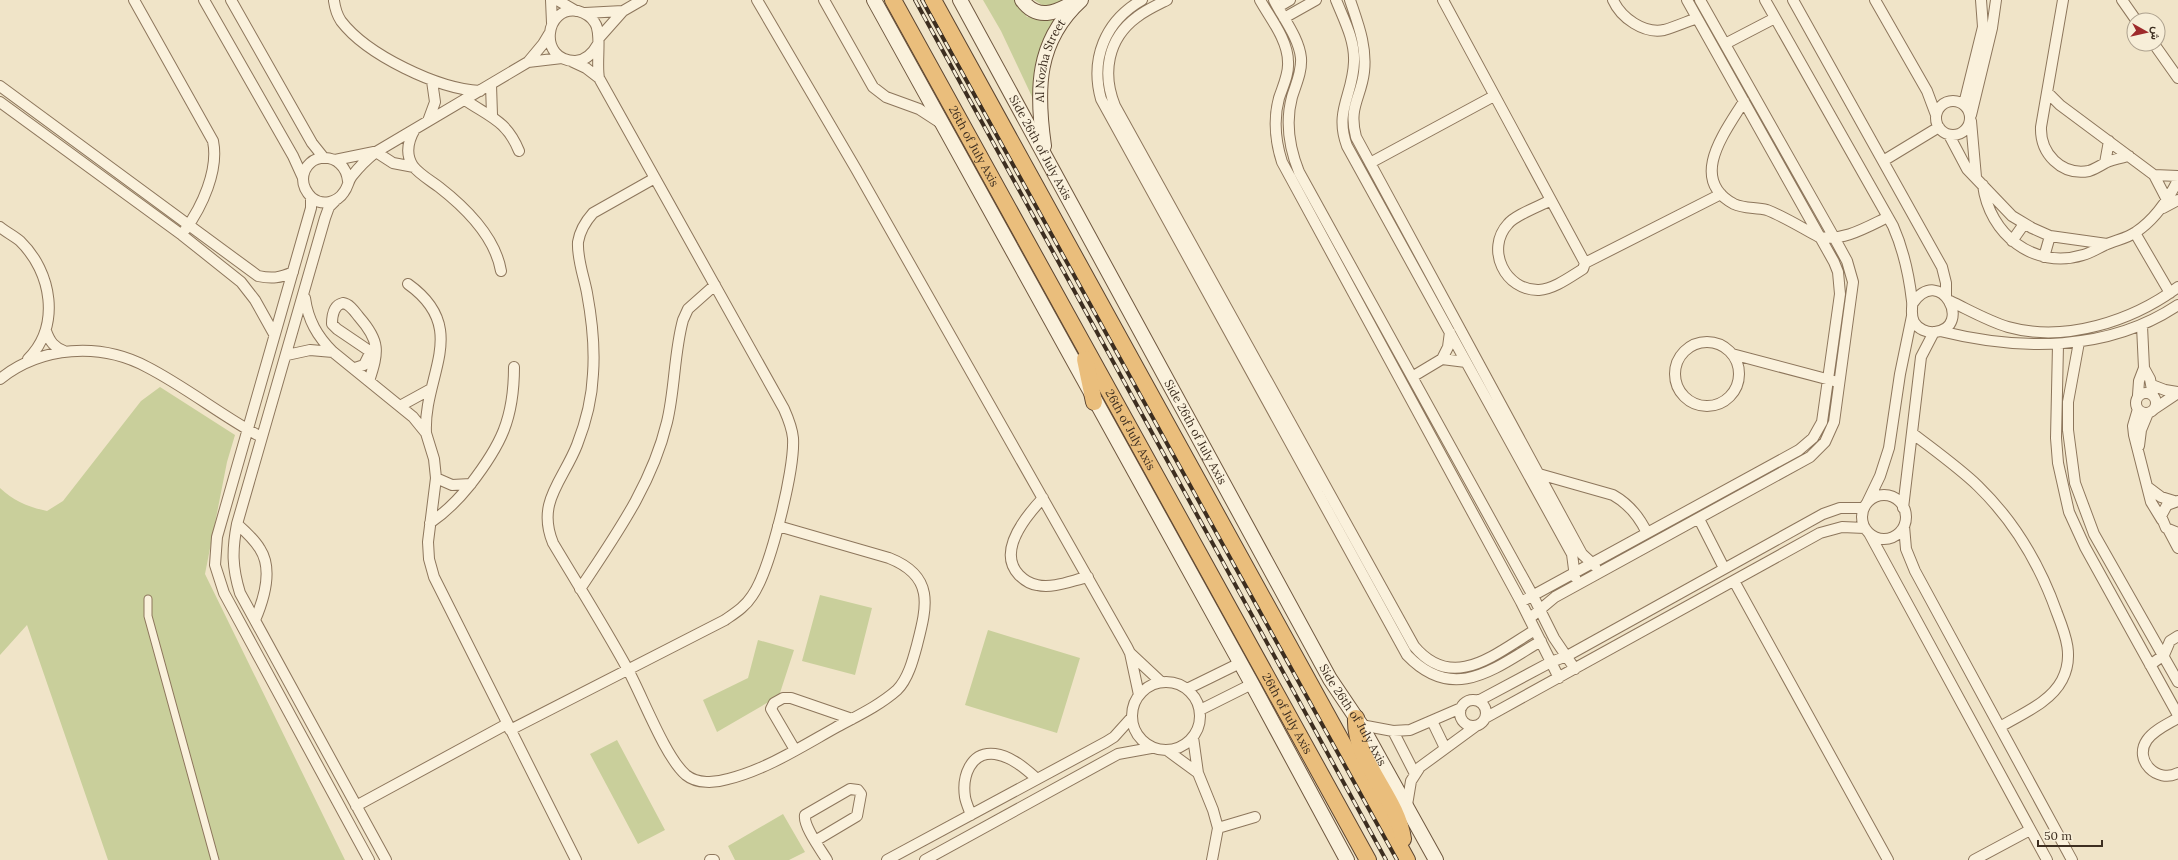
<svg xmlns="http://www.w3.org/2000/svg" width="2178" height="860" viewBox="0 0 2178 860" font-family="Lora,Vazirmatn,serif">
<style>
.green{fill:#c9cf9b}
.lines{fill:none;stroke-linecap:round;stroke-linejoin:round}
.pedestrian-casing{stroke:#8d765c;stroke-width:9}
.minor-casing{stroke:#8d765c;stroke-width:12}
.secondary-casing{stroke:#6f573f;stroke-width:16}
.trunk-casing{stroke:#5b4430;stroke-width:18}
.pedestrian{stroke:#faf1dc;stroke-width:7}
.minor{stroke:#faf1dc;stroke-width:10}
.secondary{stroke:#faf1dc;stroke-width:14}
.trunk{stroke:#eabe7c;stroke-width:16}
.rail-casing{stroke:#3d2e20;stroke-width:4}
.rail{stroke:#f7eed8;stroke-width:2.5;stroke-dasharray:8;stroke-linecap:butt}
.labels{text-anchor:middle;stroke-width:3;stroke-linejoin:round;paint-order:stroke}
.street-label{font-size:12px;fill:#3d2e20;stroke:#f7eed8}
</style>
<rect width="100%" height="100%" fill="#f0e4c8"/>
<path class="green" d="M983,0h32l12,17 30,2 -23,82 -33,-70z
M1034,0h31l-18,8z
M160,387l75,48 -8,27 -22,112 140,286h-237l-81,-235 -27,30v-167c14,13 28,19 47,23l16,-10 78,-100z
M820,595l52,13 -17,67 -53,-14z
M988,630l92,28 -23,75 -92,-28z
M758,640l36,10 -15,46 -62,36 -14,-32 45,-22z
M617,740l48,90 -27,14 -48,-90z
M783,814l22,38 -16,8h-54l-7,-14z"/>
<g class="lines">
<g class="pedestrian-casing">
<path id="pedestrian" d="M148,599v17l67,244"/>
</g>
<g class="minor-casing">
<path id="minor" d="M134,0l79,141c6,29 -11,66 -28,89
M204,0l89,156 10,22
M231,0l81,143 12,15
M551,0l1,23
M557,0l19,11
M757,0l99,169 271,478 3,6 9,42
M824,0l49,87 13,10 33,12 20,13
M1142,0c-37,21 -52,59 -41,99l306,556c47,49 88,13 134,-14
M1167,0c-10,5 -21,10 -30,17 -30,22 -35,57 -22,89l299,540c39,47 82,7 121,-16
M1260,0c10,18 28,40 28,62 1,12 -5,24 -9,36 -6,22 -4,42 3,64l239,440 38,76
M1274,0c9,18 25,38 27,58 1,14 -5,26 -9,39 -7,26 -3,50 7,75l234,424 21,42 21,31
M1336,0c8,20 19,40 18,62 -1,33 -20,49 -7,84l225,408 3,23
M1350,0c8,24 17,46 14,72 -3,26 -16,35 -8,65l226,417 13,12
M1443,0c47,88 95,175 142,263l-2,6c-13,8 -29,20 -44,21 -34,1 -54,-41 -31,-66 7,-9 32,-18 43,-24
M1613,0c8,18 31,34 51,30 11,-3 22,-8 33,-12
M1765,0l128,226c11,25 16,49 19,75 1,7 -2,13 2,21 4,7 13,11 21,10 39,-5 5,-68 -22,-29
M1793,0l149,267 4,16v14
M1875,0l52,91 9,24
M2063,0l-22,127c-1,26 20,49 48,44 6,-2 11,-5 16,-8 8,-4 16,-5 24,-7
M2122,0l14,20
M334,1c1,7 3,14 7,20 26,34 97,68 139,70
M1278,7l12,-7
M585,13l38,-2
M1284,18l32,-18
M599,38l24,-27 19,-11
M1725,44l50,-26
M2154,44l24,34
M571,61l15,7 13,10
M528,62l34,-4
M491,85l1,30
M0,86l258,190c14,3 22,2 35,-4
M2047,92l13,13 94,70 13,25
M465,100c25,17 42,21 54,51
M1936 118a17 17 0 1 1 34 0a17 17 0 1 1-34 0Z
M1744,101c-18,30 -57,78 -10,103 10,5 22,3 33,6 18,7 35,18 52,27 25,4 46,-9 69,-20
M0,102l182,133 59,47 14,18 19,34
M1964,104l19,-77 -2,-27
M1971,115l21,-87 4,-28
M428,121l7,-19 -3,-21
M1971,121l5,56
M415,129c-7,12 -10,25 -2,37 6,8 18,15 26,21 27,21 56,49 62,84
M1949,135l18,34 45,47 20,12 18,8 57,8
M376,152l17,11 21,4
M335,160l39,-8
M1883,161l56,-34
M1370,163l124,-67
M2105,163l4,-22
M2154,175l24,1
M655,178l-62,35c-8,9 -13,17 -15,29 -1,17 6,35 9,51 5,27 8,54 6,81 -1,24 -7,48 -16,71 -14,36 -41,57 -24,98 25,42 51,83 74,125 15,27 38,89 59,107 11,9 29,8 42,4 37,-9 73,-32 107,-51 20,-11 44,-22 62,-38 11,-11 16,-30 20,-45 10,-39 18,-69 -28,-87l-111,-32
M348,181c-3,-31 -44,-30 -45,-2 0,7 4,14 9,19 10,8 25,5 32,-6 4,-5 4,-11 8,-16 7,-9 15,-17 24,-24l152,-90 15,-18 6,-10
M1983,185c6,49 51,85 100,70 8,-2 15,-7 22,-10 10,-5 21,-6 31,-13 18,-12 32,-32 42,-52
M311,197v11l-94,329 -2,28 9,28 145,267
M335,201l-6,6 -4,11 -88,306c-5,26 -5,43 3,69l146,267
M2163,208l15,-8
M0,227c6,5 14,9 20,14 32,31 41,85 8,118
M2135,233l35,60
M2012,241l12,-17
M2044,257l6,-21
M1585,263l136,-69
M408,284c63,45 15,91 18,149
M305,298c3,22 12,38 28,54l80,65 13,16 8,26 2,19 -8,64 1,17 5,18 142,283
M1950,301c19,9 38,20 58,26 57,16 124,-6 170,-40
M46,331c4,11 8,16 18,20
M1940,331c80,20 168,21 238,-26
M2079,342l-11,60v28l7,53 19,51 84,148
M1675 374a32 32 0 1 1 64 0a32 32 0 1 1-64 0Z
M2058,345l-2,93 2,25 11,49 16,35 93,168
M1732,354l102,27
M287,355l23,-5 23,2
M1442,359l6,-12 2,-15
M355,368l9,-3 6,-12 -2,-3 -31,-21 -5,-5c0,-9 2,-19 11,-21 7,1 12,9 16,14 21,24 20,34 10,64
M2144,368l6,11 3,16
M1412,377l30,-18 24,3
M0,379c41,-33 100,-37 147,-12 39,20 75,49 114,70
M2152,385l13,5 13,2
M2136 403a10 10 0 1 1 20 0a10 10 0 1 1-20 0Z
M2138,395l1,-14 5,-13 -2,-42
M400,406l31,-17
M2138,409l-5,17 1,9 17,67 11,18
M2154,409l24,-16
M1912,433c22,17 46,34 66,53 37,36 62,79 79,127 9,23 17,44 5,67 -12,23 -41,34 -62,47
M2139,446l2,-16 7,-17
M1539,474l74,21c16,9 26,21 34,38
M436,478l16,7 19,-1
M2149,488l12,9 13,4
M1862 517a22 22 0 1 1 44 0a22 22 0 1 1-44 0Z
M1043,498c-16,17 -47,53 -24,77 5,5 10,9 18,10 16,4 36,-5 51,-8
M2178,501l-11,4 -6,11 5,12 12,5
M1867,503l13,-27 9,-28 11,-74 12,-58
M1903,508l18,-151 13,-25
M1699,519l25,49
M430,523c16,-11 28,-23 40,-38 31,-40 44,-66 44,-118
M237,524c8,7 17,15 23,25 13,20 4,50 -5,71
M1904,526l2,23 9,22 157,289
M2169,531l9,17
M1869,533l178,327
M1734,581l154,279
M580,589c35,-53 72,-104 87,-167 8,-33 7,-69 16,-102l5,-11 27,-24
M1521,602l278,-152 14,-12 9,-16 18,-128 -2,-22 -4,-10 -147,-262
M1530,618l25,-21 255,-140 15,-15 9,-20 19,-140 -6,-21 -12,-22 -135,-239
M1130,653l31,29
M2150,665l14,-10 6,-14 8,-5
M1132 716a34 34 0 1 1 68 0a34 34 0 1 1-68 0Z
M1187,689l53,-26
M1460 713a13 13 0 1 1 26 0a13 13 0 1 1-26 0Z
M1478,701l73,-39 16,-6 256,-142 17,-6h24
M1200,710l52,-26
M1485,718l335,-185 22,-6 23,1
M2178,718c-10,6 -24,12 -31,22 -14,20 10,44 31,33
M1432,721l13,27
M1361,725l32,6 17,-1 51,-22
M510,730l215,-110c10,-7 20,-13 27,-24 18,-25 43,-127 41,-158 -1,-10 -5,-20 -9,-29l-185,-331c-3,-15 3,-45 -4,-55 -4,-7 -10,-10 -17,-12 -34,-6 -40,50 -3,50 11,0 18,-8 23,-17
M1393,731l22,43
M1193,737l5,36 15,37 5,18 -6,32
M795,750l-24,-41 3,-6 9,-5h8l61,21
M1168,751l30,22
M1407,805l4,-24 9,-14 56,-41
M356,806l151,-82
M971,815c-2,-6 -5,-12 -6,-18 -3,-20 5,-46 30,-43 16,2 31,15 42,25
M1218,828l37,-11
M815,841l42,-25 4,-22 -3,-4 -8,-1 -45,26c-2,11 16,35 22,45
M710,860h4
M887,860l219,-118 8,-5 18,-20
M925,860l193,-106 33,-6
M1974,860l56,-30"/>
</g>
<g class="secondary-casing">
<g id="secondary">
<path d="M874,0l378,684 95,176"/>
<path id="s1" d="M960,0l370,679 31,46 75,135"/>
<path d="M1022,0c15,21 34,13 52,2"/>
<path id="s2" d="M1044,146c-8,-56 -8,-105 37,-146"/>
</g>
</g>
<g class="trunk-casing">
<g id="trunk">
<path id="s3" d="M893,0l475,860"/>
<path d="M933,0l474,860"/>
<path d="M1085,359l9,43"/>
<path d="M1356,718c-2,44 41,78 47,121"/>
</g>
</g>
<use href="#pedestrian" class="pedestrian"/>
<use href="#minor" class="minor"/>
<use href="#secondary" class="secondary"/>
<use href="#trunk" class="trunk"/>
<g class="rail-casing">
<path id="rail" d="M915,0l471,860
M922,0l475,860"/>
</g>
<use href="#rail" class="rail"/>
</g>
<g class="labels">
<g class="street-label">
<text dy="4" stroke="none"><textPath href="#s2" startOffset="87">Al Nozha Street</textPath></text>
<text dy="4" stroke="none"><textPath href="#s3" startOffset="167">26th of July Axis</textPath></text>
<text dy="4" stroke="none"><textPath href="#s1" startOffset="168">Side 26th of July Axis</textPath></text>
<text dy="4" stroke="none"><textPath href="#s3" startOffset="491">26th of July Axis</textPath></text>
<text dy="4" stroke="none"><textPath href="#s1" startOffset="492">Side 26th of July Axis</textPath></text>
<text dy="4" stroke="none"><textPath href="#s3" startOffset="815">26th of July Axis</textPath></text>
<text dy="4" stroke="none"><textPath href="#s1" startOffset="816">Side 26th of July Axis</textPath></text>
</g>
</g>
<g transform="translate(2146 32) rotate(98)"><circle r="19" fill="#f7eed8" stroke="#ada18e"/>
<path d="M0-3L7 15L0 10L-7 15Z" fill="#9e2a2b"/>
<text y="-6" font-size="11" font-weight="bold" text-anchor="middle" fill="#3d2e20">ش</text>
</g>
<path d="M2038 840v6h64v-6" fill="none" stroke="#3d2e20" stroke-width="2"/>
<text x="2044" y="840" font-size="12" fill="#3d2e20" stroke="#f7eed8" stroke-width="3" paint-order="stroke">50 m</text>
</svg>
